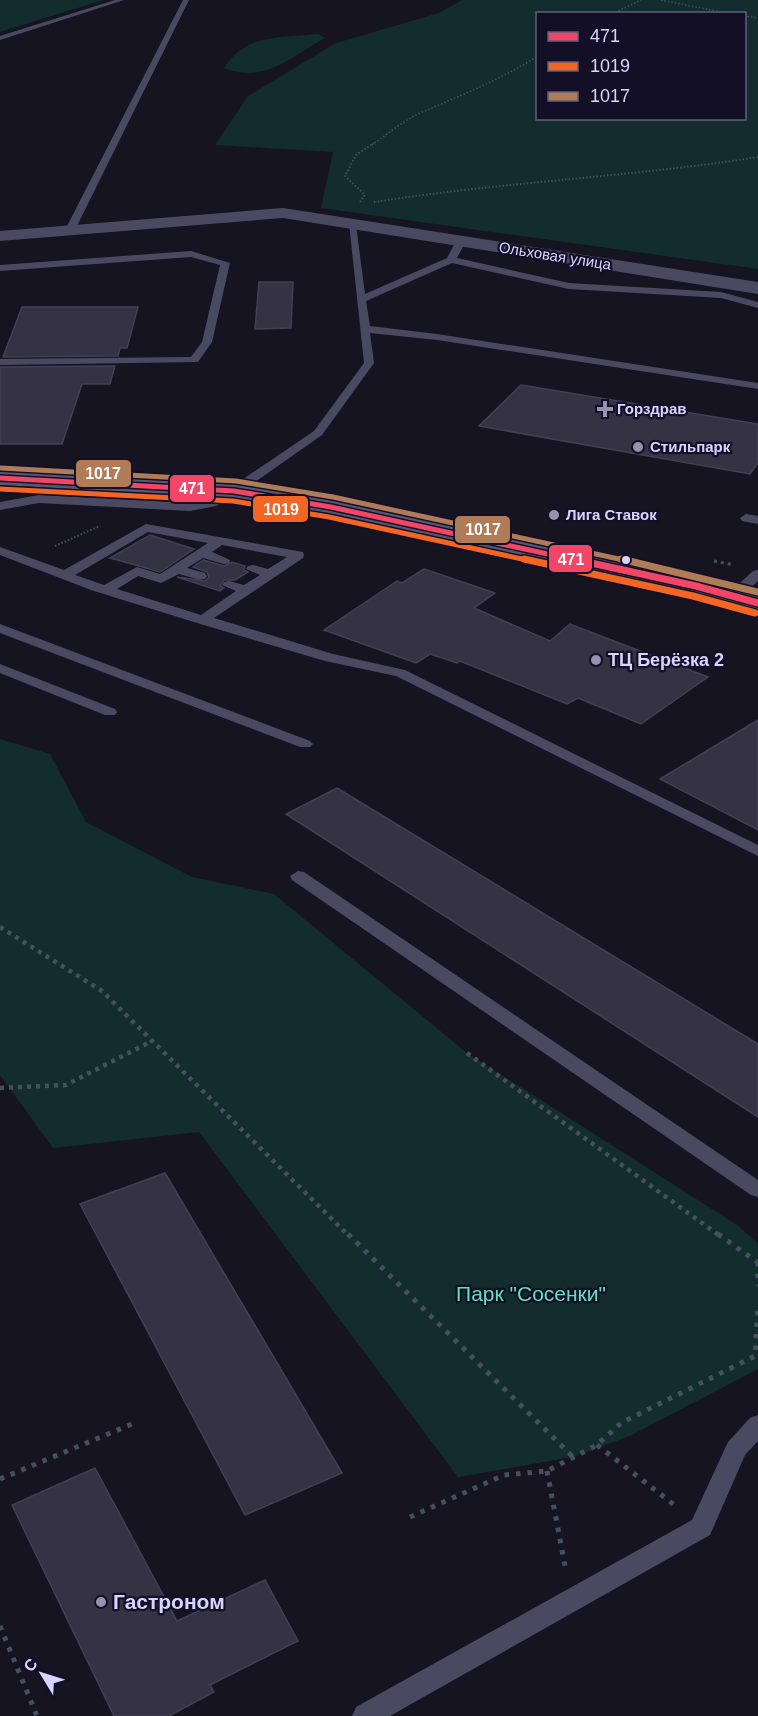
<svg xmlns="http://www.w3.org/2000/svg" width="758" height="1716" viewBox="0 0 758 1716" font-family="Arial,sans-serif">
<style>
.green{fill:#132c2d;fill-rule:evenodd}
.building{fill:#343243;stroke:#433f54;stroke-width:1.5}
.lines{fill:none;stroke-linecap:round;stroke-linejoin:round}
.path-far4{stroke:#44505f;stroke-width:1.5;stroke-dasharray:1.5 2;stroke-linecap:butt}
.path-far3{stroke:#44505f;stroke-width:2;stroke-dasharray:1.5 2;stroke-linecap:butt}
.path-far2{stroke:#44505f;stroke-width:3;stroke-dasharray:3 4;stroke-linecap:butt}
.path-far1{stroke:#44505f;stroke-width:4.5;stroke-dasharray:4 5;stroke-linecap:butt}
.path{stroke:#44505f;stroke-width:5;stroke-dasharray:4.5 7;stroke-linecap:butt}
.lane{fill:#4a4962;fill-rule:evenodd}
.street{fill:#4a4962;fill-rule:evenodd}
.secondary{fill:#575674;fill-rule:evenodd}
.bus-1-far1-casing{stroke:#130f26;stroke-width:8}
.bus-1-casing{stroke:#130f26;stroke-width:10}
.bus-2-far1-casing{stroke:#130f26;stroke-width:8}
.bus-2-casing{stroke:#130f26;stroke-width:10}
.bus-3-far1-casing{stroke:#130f26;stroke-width:8}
.bus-3-casing{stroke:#130f26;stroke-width:10}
.bus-1-far1{stroke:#f34667;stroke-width:5}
.bus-1{stroke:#f34667;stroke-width:7}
.bus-2-far1{stroke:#f26522;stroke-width:5}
.bus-2{stroke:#f26522;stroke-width:7}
.bus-3-far1{stroke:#b07c57;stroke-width:5}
.bus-3{stroke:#b07c57;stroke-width:7}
.poi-dot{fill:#9591b1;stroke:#130f26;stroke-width:2}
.bus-dot{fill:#d9d4ff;stroke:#130f26;stroke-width:2}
.labels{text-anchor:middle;stroke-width:4.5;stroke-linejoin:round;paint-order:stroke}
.far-street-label{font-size:15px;fill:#d9d4ff;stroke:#130f26}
.far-poi-label{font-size:15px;font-weight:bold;fill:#d9d4ff;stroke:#130f26;text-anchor:start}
.poi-label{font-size:18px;font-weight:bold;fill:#d9d4ff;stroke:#130f26;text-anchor:start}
.near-park-label{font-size:21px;fill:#5fe0c0;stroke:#130f26}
.near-poi-label{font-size:21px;font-weight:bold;fill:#d9d4ff;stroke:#130f26;text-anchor:start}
.line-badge{stroke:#130f26;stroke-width:2}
.badge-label{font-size:16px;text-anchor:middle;font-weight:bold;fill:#fff}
</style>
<rect width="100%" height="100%" fill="#161421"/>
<path class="green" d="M0,0h104l-104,32z
M462,0h296v269l-437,-61 12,-56 -118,-7 33,-49 88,-53 103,-30zM538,14h206v104h-206z
M318,34l7,4c-34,19 -61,46 -101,30 22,-35 57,-30 94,-34z
M0,739l50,15 36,68 106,55 82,17 193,159 270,172 21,18v126l-128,67 -57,21 -115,20 -259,-345 -146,16 -53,-73z"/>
<path class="building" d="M259,282h34l-2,46 -36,1z
M22,307h116l-11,41h-7l-2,8 -115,1z
M115,366l-5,18h-28l-20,60h-62v-77z
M521,385l237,39v39l-8,11 -271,-48z
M150,535l44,14 -34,23 -50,-14z
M203,560l21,6 8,-4 13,4 -1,4 4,2 -13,8h-11l-4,6 4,2 -4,3 -43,-14 28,4 4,-4 -2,-5 -14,-5z
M424,569l71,24 -21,15 76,33 20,-17 138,53 -67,47 -63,-26 -11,6 -107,-43 -3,2 -27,-9 -14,9 -92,-33 73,-49 5,2z
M758,720v110l-98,-51z
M337,788l421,256v73l-472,-303z
M165,1173l177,300 -97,42 -165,-311z
M95,1468l82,153 88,-41 33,61 -88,44 4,7 -45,24h-55l-102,-211z"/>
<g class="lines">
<path class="path-far4" d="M661,0l70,14
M612,14l29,-14
M744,16l14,2
M372,145c14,-10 30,-23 46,-31 41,-18 82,-34 120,-58"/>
<path class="path-far3" d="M360,202l5,-7 -20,-19 11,-21 18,-12
M374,202c128,-20 257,-25 384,-45
M55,546l45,-20"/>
<path class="path-far2" d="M714,561l20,4"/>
<path class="path-far1" d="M0,927l102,64 247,245
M467,1053l253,183
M0,1088l66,-3 86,-44"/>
<path class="path" d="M348,1234l225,223
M718,1234l39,28
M758,1262v24
M597,1445l80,62
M547,1471l19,100
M0,1479l132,-55
M410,1517l94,-42 43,-4 50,-26 24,-22 134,-67 3,-50
M0,1626l37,90"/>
<path class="lane" d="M115,0h9l-124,40v-4z
M183,0h6l-114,230 -8,2 -2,-2z
M349,223l7,2 9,69 82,-36 9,-17 5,-3 5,3 -9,17 112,25 152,9 37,10v6l-37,-10 -152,-9 -117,-26 -86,38 4,25 67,8 321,49v6l-321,-49 -67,-7 4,30 -52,72 -84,59 -22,12 -26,5 -151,-8 -39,7v-8l39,-7 151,8 18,-3 22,-12 84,-57 50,-68z
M191,251l39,12 -18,79 -14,20 -198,3v-6l191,-2 11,-15 18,-77 -29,-8 -191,14v-6z
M746,514l12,2v8l-16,-3 -2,-3z
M146,524l157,28 1,3 -1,3 -89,60 119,36 72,16 353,175v11l-362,-180 -71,-15 -128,-38 -106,-33 -91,-35v-8l64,23zM148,532l60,11 -48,31 -23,-7 -33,18 -29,-10zM222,545l65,12 -19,12 -15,-4 -5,1 -2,3 14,6 -16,10 -15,-4 -5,1 -2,3 14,6 -35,24 -84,-26 21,-13 23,7 18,-9 21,6 5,-1 2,-3 -2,-3 -18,-5 16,-10 21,6 5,-1 1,-3 -18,-8z
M758,570v11l-19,18h-10l-2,-3 2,-3 24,-22z
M0,624l310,117 3,3 -3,3h-10l-300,-114z
M0,664l115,45 2,3 -2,3h-10l-105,-42z
M298,871l6,1 454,308v17l-7,-2 -459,-315 -2,-4z
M758,1415v26l-13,14 -35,80 -320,181h-38l4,-9 336,-187 36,-78 22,-24z"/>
<path class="street" d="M283,208l475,74v12l-475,-76 -283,23v-10z"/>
<path class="secondary" d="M0,471l234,13 97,16 374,80 53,15v16l-66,-18 -361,-79 -97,-16 -234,-13z"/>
<g class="bus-1-far1-casing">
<path id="bus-1-far1" d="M0,478l234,13 97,16 249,54"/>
</g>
<g class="bus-1-casing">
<path id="bus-1" d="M573,559l123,27 62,17"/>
</g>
<g class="bus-2-far1-casing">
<path id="bus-2-far1" d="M0,489l233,12 96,16 202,44"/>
</g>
<g class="bus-2-casing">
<path id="bus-2" d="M524,559l169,37 62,17"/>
</g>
<g class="bus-3-far1-casing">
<path id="bus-3-far1" d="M1,468l235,13 97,16 295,64"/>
</g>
<g class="bus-3-casing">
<path id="bus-3" d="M621,559l137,33"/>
</g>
<use href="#bus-1-far1" class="bus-1-far1"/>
<use href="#bus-1" class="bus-1"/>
<use href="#bus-2-far1" class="bus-2-far1"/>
<use href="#bus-2" class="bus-2"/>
<use href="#bus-3-far1" class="bus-3-far1"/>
<use href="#bus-3" class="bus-3"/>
</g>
<g class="poi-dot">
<path d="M602 400h6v6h6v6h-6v6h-6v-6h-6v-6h6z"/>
<circle cx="638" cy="447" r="6"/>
<circle cx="554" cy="515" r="6"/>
<circle cx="596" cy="660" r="6"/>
<circle cx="101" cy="1602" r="6"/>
</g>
<circle class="bus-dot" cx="626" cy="560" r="5"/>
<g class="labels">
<g class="far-street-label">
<text transform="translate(555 256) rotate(9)" y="5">Ольховая улица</text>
</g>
<g class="far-poi-label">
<text x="617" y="414">Горздрав</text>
<text x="650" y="452">Стильпарк</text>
<text x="566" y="520">Лига Ставок</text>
</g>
<g class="poi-label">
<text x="608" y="666">ТЦ Берёзка 2</text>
</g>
<g class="near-park-label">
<text x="531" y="1301">Парк "Сосенки"</text>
</g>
<g class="near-poi-label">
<text x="113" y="1609">Гастроном</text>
</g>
</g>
<g class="line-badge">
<rect x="75" y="459" width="57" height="29" rx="6" fill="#b07c57"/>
<rect x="169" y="474" width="46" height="29" rx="6" fill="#f34667"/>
<rect x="252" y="495" width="57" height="28" rx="6" fill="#f26522"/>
<rect x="454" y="515" width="57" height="29" rx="6" fill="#b07c57"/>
<rect x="548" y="544" width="45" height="29" rx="6" fill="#f34667"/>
</g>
<g class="badge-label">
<text x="103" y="479">1017</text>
<text x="192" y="494">471</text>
<text x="281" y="515">1019</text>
<text x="483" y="535">1017</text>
<text x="571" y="565">471</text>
</g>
<rect x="536" y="12" width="210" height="108" fill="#130f26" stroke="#625e7d" stroke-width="1.5"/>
<rect x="548" y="32" width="30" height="9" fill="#f34667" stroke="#625e7d" stroke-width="1.5"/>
<text x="590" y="42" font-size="18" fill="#d9d4ff">471</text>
<rect x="548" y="62" width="30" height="9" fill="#f26522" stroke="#625e7d" stroke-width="1.5"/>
<text x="590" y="72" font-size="18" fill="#d9d4ff">1019</text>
<rect x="548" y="92" width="30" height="9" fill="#b07c57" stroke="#625e7d" stroke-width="1.5"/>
<text x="590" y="102" font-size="18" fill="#d9d4ff">1017</text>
<g transform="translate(42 1674) rotate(308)" stroke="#130f26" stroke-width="4.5" paint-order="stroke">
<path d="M0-4.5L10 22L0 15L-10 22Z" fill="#d9d4ff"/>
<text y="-9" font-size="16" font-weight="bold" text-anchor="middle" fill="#d9d4ff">С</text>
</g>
</svg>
